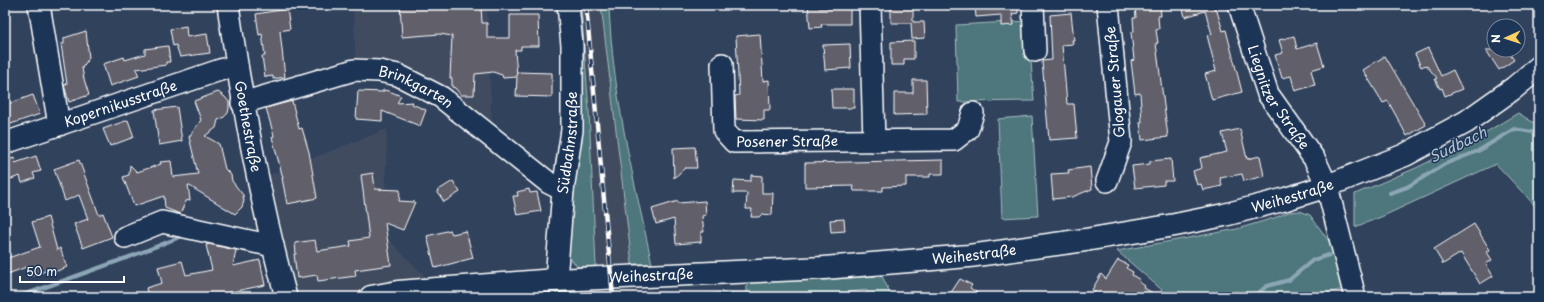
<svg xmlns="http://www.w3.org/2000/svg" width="1544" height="302" viewBox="0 0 1544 302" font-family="'Playpen Sans',sans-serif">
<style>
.built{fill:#3f4b61}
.green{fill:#4e777c;stroke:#a6bbbe}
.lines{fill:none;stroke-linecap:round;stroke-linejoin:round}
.stream{stroke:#8ca6b6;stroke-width:4}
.building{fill:#605f6b;stroke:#fff}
.minor-casing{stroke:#fff;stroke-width:24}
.major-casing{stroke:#fff;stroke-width:25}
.minor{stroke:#1d3557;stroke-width:21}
.major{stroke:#1d3557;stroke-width:22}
.rail-casing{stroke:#fff;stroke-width:4.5}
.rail{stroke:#1d3557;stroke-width:3;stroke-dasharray:9;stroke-linecap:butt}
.labels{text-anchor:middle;stroke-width:3;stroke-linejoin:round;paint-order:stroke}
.street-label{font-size:14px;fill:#fff;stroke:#1d3557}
.water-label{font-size:15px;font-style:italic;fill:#b2c3cf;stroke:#1d3557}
</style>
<rect width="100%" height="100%" fill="#31425d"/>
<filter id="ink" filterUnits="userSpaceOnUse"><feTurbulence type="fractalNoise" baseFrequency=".025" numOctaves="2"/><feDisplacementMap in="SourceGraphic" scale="8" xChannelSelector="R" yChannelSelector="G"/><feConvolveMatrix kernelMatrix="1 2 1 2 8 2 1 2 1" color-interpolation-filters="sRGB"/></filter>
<g filter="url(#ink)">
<path class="built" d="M353,5h134l5,123 -136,-62z
M581,5h20l31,259 -36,2 -7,-154z
M387,129l-3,106 42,42v5l-47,7 -35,8h-50l-27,-121z
M635,291v6h-36l-1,-4z"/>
<path class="green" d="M572,5h9l8,107 7,154 -18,1 -14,-15z
M601,5h8c3,88 25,174 43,259h-20z
M1028,21l6,80 -76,1 -2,-77z
M1518,113l21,13v84l-43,-46 -115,53 -26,10v-33l61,-26 57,-28z
M1032,116l6,100 -36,2 -4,-99z
M1300,211l10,4 21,29 14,45 -39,8h-148l4,-7 -45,-39 120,-22 37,-11 15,-6z
M882,276l10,21h-22l-4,-7 -29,4v3h-90v-14z
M556,292l42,1 1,4h-43z"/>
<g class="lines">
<path class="stream" d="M1390,193l17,-6 38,-23 33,-13 36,-22 24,4 1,2
M18,297l114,-41 53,-21
M700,297l22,-3 74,2 2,1
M1253,297l14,-11 22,-6 24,-20 16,-5"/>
</g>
<path class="building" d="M400,5h81l1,18h5v15h23v-23h28l1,31h-18v4h-6l2,26v-4l35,1v24l-36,-1 1,-19 -14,1 -1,-3 -9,-3 -18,2 -1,21h-13l-6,-7 -3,-1v-9h-2l2,-42 -12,-2 -38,3z
M808,5h11v3h31v16h-29l1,3 -12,1z
M891,5h22v17h11l1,16 -13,1 -1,-16h-20z
M979,5h39v8l-6,1 2,11 -13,1v-11l-25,2 -1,-11z
M1135,5h25l1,11h-3l1,13 -3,1 2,13h-2l12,94 -26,3 -2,-18h2l-2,-29 -5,1 -4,-33 3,-1 -3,-28 3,-1 -1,-13h3z
M1182,5h32l1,4 -4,1 5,-2 7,23 3,-1 16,62 -30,8 -7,-26 11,-3 -9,-36 5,-1 -7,-23 -20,6z
M287,9l3,20 -10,2 5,46 -12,2v-3l-8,1 -3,-21h3l-3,-22 -3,1 -3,-21z
M1071,13l3,27h-2l1,4 -11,1 5,59h7l3,34 -28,2 -7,-79 10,-1 -2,-45z
M186,26l1,11 20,-3 3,19 -30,4 -4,-12 -3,1 -3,-17z
M86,31l3,27 -7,10 2,11 5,16 -20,7 -5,-17 3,-1 -6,-40h3v-6z
M760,34l3,47 6,-1 1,30h-6v10l-28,-1 -1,-23 4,-1 -3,-59z
M1294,36l3,13 20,-6 7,23 -13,4 4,15 -20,6 -4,-15 -9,2 -7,-23 8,-2 -4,-13z
M914,41v18h-10v6h-13v-23z
M850,44l1,24 -26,2 -2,-25z
M168,46l2,16h-4v3l-30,4 3,7 -29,10 -7,-22 21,-7 1,3 20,-6v-5z
M1428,48l13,28 12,-6 9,19 -17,7 -3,-8 -2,1 -5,-10 2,-1 -11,-13 -5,2 -6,-13z
M1486,50h21l7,10 -15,10z
M1385,56l41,69 -19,11 -19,-35 -5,2 -20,-33z
M913,80h13l1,34 -33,1v-22h19z
M831,89h23v19h-22z
M383,90l6,1 12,5 -4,7 16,-1 -1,2 14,6 -6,16 -38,-15v10l-26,-2 2,-28 25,1z
M218,92l7,5 4,5v6l-1,5 -5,5 -5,2 -2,8 -11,8 14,8 6,25 6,6 1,6 11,14 1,6 -2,6 -7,7 -47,-29 2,15 -4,1 -6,13 -15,-6 -1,-12 -30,10 -11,-29 6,-2 1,-10 7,7 24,-8 -1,-2 11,-1 2,16 25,-3 -9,-37 12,-17 -7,-19z
M33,95l7,19 -35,12v-21z
M292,101l7,28 3,-1 7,24 8,46 -30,6 -5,-26h1l-11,-41 2,-1 -8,-28z
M177,107l5,34 -23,4 -5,-35z
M128,120l6,17 -24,9 -7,-17z
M1240,129l7,30 13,-3 4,20 -20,5 -2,-7 -22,4 2,8 -19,4 -2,-6 -4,1 -4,-14 9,-3 -2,-10 27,-6 -5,-19z
M695,147l2,21h-12l-11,10 -1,-30z
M36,156l5,15 -8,2 2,5 -13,5 -2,-7 -15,5v-20l9,-3 1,5z
M1171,159l2,22h-9v4l-29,3 -3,-22 18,-2v-3z
M79,160l20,55 4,-2 9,24 -29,11 -9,-24 14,-5 -9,-24 -14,6 -11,-32z
M943,160v14h-13v3h-24v9l-23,1v4h-29l-1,-5 -48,1v-24z
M1090,167l2,22 -20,8 -19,2 -2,-25 18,-1 -1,-3z
M373,173l2,16 25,1 -1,11 16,1 -12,28 -18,-7 6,42 -36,5 1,6 -38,5 -1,-6 -20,3 -3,-24h2l-1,-11 20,-3 2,11 34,-5 -1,-5 19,-3 -8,-63z
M751,175l11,1v17h11l-1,22 -10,-1 -3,3h-8l1,-8h-6l1,-16h-14l1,-13 17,1z
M453,181l7,11 -16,10 -7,-11z
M529,189l1,4 7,-1 4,19 -24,4 -4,-19h5l-1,-4z
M678,201v2l27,-2 1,14 -4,1 2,16h-3v10l-25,2 -2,-25 -18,5 -4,-15z
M48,217l9,33 3,-2 7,19 -15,6 -2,-4 -17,7 -4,-10 -24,9v-16l35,-12 -8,-25z
M844,219l1,12 -14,1 -1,-12z
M1474,224l16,26 -3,2 5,8 -6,4 7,12 -13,8 -19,-31 -18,11 -9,-15z
M450,230l2,4 14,-3 7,27 -38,10 -8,-32z
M209,244l27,6 -3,16 27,-6 5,25 -58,12h-59l-2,-9 16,-5 -4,-16 24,-6 4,14 26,-5 -6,-25z
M1118,260l10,5 -2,3 7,4 -1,3 8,5 -1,2 6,4 -1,2 16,9h-68l3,-5 -3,-2 9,-16 5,5z
M960,279l12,6 -2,3 13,9h-35z"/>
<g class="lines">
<g class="minor-casing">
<g id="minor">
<path d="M39,5l20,120"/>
<path id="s1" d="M228,5c14,98 32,196 58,292"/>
<path d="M870,5l4,136"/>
<path d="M1033,5l2,46"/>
<path id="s2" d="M1239,5l29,89 47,66 12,26 28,111"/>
<path id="s3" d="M722,64l2,67 10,11 220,-2 14,-11 5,-16"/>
<path id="s4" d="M242,103l112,-33 25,1 19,4 43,22 108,86 14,7"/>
<path id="s5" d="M5,143l215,-73 17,-4"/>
<path d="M1107,181l14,-39 -13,-137"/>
<path d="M125,237l37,-15 111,24"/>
<path id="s6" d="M556,280l7,-90 9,-60v-85l-4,-40"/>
</g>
</g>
<g class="major-casing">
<g id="major">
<path id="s7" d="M371,297l27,-5 158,-12 268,-12 145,-12 116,-16 90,-15 49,-10 62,-16 41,-13 78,-31 61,-33 48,-34 25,-21"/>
</g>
</g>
<use href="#minor" class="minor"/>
<use href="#major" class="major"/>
<g class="rail-casing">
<path id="rail" d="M586,5l27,292"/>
</g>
<use href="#rail" class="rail"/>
</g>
</g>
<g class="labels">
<g class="street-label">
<text transform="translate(1115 82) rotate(-95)" y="5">Glogauer Straße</text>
<text dy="5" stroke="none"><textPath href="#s4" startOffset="182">Brinkgarten</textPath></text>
<text dy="5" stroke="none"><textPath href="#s2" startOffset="101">Liegnitzer Straße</textPath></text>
<text dy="5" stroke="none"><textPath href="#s5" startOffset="122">Kopernikusstraße</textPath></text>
<text dy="5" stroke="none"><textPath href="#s1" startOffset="123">Goethestraße</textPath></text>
<text dy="5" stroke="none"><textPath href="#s3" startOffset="135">Posener Straße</textPath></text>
<text dy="5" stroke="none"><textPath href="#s6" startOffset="138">Südbahnstraße</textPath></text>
<text dy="5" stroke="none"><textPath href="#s7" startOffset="929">Weihestraße</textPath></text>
<text dy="5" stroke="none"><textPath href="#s7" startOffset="605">Weihestraße</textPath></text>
<text dy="5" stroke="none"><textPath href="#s7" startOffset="281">Weihestraße</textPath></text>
</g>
<g class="water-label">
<text transform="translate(1458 145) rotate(-26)" y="5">Sudbach</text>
</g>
</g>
<rect width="1544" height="302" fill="none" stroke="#1d3557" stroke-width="20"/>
<rect x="10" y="10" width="1524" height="282" fill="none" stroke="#fff" stroke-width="1.5" filter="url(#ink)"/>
<g transform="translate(1506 38) rotate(267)"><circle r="19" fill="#1d3557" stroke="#77869a"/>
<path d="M0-3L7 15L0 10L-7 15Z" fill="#ffd166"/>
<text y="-6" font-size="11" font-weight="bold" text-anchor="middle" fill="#ffffff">N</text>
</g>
<path d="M20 276v6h104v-6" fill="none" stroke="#ffffff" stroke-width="2"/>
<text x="26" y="276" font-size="12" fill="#ffffff" stroke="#1d3557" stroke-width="3" paint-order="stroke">50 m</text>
</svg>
